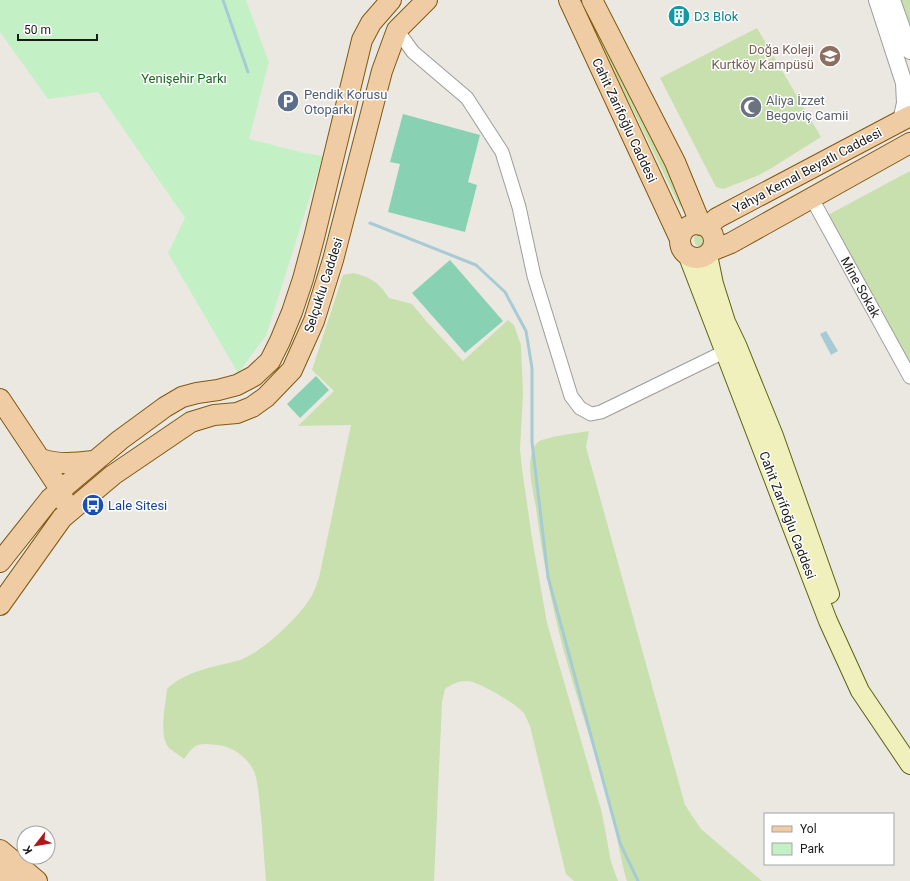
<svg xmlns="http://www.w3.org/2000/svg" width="910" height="881" viewBox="0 0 910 881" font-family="Roboto,sans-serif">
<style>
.grass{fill:#c7e0ad}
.park{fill:#c3f1c5}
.pitch{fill:#89d1b3}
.water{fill:#a7cbd4}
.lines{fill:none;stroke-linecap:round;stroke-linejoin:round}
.stream{stroke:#a7cbd4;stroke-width:3}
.minor-casing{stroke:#9c9c9c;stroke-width:15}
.tertiary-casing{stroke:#9c9c9c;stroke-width:18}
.secondary-casing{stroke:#5c6212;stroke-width:20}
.primary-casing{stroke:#805912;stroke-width:22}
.minor{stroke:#fff;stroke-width:13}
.tertiary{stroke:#fff;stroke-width:16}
.secondary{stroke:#eff0bb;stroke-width:18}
.primary{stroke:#efcca3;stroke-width:20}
.labels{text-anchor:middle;stroke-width:3;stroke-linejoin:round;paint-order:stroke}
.culture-label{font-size:13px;fill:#0d838f;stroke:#fff;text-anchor:start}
.education-label{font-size:13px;fill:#785e54;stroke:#fff;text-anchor:end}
.park-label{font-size:13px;fill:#186a1d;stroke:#fff}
.service-label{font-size:13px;fill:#4e5e75;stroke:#fff;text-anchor:start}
.worship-label{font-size:13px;fill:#5b616d;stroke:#fff;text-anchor:start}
.street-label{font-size:13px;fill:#1b1b1b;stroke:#fff}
.transit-label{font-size:13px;fill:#164399;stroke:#fff;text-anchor:start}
</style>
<rect width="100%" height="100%" fill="#ebe8e2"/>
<path class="grass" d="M575,0h10l102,204 -7,3 -45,-93z
M901,0h9v25z
M757,28l64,109 -51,32 -13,7 -34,13 -7,-2 -1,-2 -55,-107z
M910,171v194l-82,-150z
M694 240a7 7 0 1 1 14 0a7 7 0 1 1-14 0Z
M353,273c17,4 26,9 36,25l23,6 14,17 37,40 45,-41 6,5 7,20 2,49 -3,55 2,20 10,69 15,85 55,190 9,49 7,19h-44l-8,-7 -36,-148c-2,-4 -4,-10 -7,-14 -7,-8 -45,-31 -56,-31 -9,0 -15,3 -22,8l-3,13 -8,179h-168c-2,-22 -3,-43 -5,-65 -2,-15 -2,-31 -7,-45 -6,-13 -22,-25 -36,-26 -20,-2 -22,-3 -34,14 -4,-4 -11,-7 -15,-11 -11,-12 -3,-44 -2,-59 20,-19 48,-22 73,-29 21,-7 58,-42 69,-60 5,-6 7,-15 10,-22l32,-153 -53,1 36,-35 -22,-21 31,-95z
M589,431l-3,16 99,358 16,24 61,52h-135c-8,-25 -10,-51 -17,-77 -15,-52 -33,-104 -47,-156 -12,-46 -21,-93 -27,-140 -3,-18 -12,-50 1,-65 5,-6 42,-10 52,-12z"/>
<path class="park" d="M0,0h246l23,62 -20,77 55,14 19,3 -57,180 -28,37 -70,-120 17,-35 -87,-126 -50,7 -48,-67z"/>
<path class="pitch" d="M403,114l77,21 -12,47 9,3 -12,47 -77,-20 12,-48 -10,-2z
M450,260l53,61 -38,32 -53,-60z
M316,376l13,14 -29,28 -13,-14z"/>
<path class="water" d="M826,331l12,20 -7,4 -11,-21z"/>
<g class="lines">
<path class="stream" d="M223,0l25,72
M370,223l106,42 29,27 21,39 6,37v74l16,135 72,266 18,38"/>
<g class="minor-casing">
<path id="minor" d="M397,30l16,22 54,46 35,54 17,55 15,69 37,120 9,12 11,6 10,-2 131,-64
M811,197l99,180"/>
</g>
<g class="tertiary-casing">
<path id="tertiary" d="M877,0l27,83 1,20 -4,18
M892,0l18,51"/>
</g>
<g class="secondary-casing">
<path id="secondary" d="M687,254l141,367 32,70 50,74
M708,255l6,29 12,38 11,23 37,91 56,158"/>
</g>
<g class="primary-casing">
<path id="primary" d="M569,0l111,239
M592,0l83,162 26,63
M680 241a17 17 0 1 1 34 0a17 17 0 1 1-34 0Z
M707,227l10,-9 193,-102
M711,251l20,-8 179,-100
M0,399l60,90 4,12
M41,459c17,6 35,4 53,2
M0,562l50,-63 70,-59 45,-33 17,-10 15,-4 21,-3 19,-5 17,-9 16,-15 10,-20 12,-29 11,-33 11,-41 48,-198 9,-17 20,-23
M0,605l62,-87 51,-43 78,-53 23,-7 23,-2 15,-6 14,-10 26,-27 22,-49 19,-61 49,-189 15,-41 30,-30
M0,850l37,31
M0,872l11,9"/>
</g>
<use href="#minor" class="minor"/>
<use href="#tertiary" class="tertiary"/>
<use href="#secondary" class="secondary"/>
<use href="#primary" class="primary"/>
</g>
<defs>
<g id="building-disc" transform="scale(1.15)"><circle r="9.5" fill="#0f9aa8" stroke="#fff"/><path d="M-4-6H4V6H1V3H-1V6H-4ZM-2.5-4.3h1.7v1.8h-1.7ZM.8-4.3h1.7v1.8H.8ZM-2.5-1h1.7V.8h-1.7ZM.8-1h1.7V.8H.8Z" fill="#fff"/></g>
<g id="school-disc" transform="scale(1.15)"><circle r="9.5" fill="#8d6e63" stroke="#fff"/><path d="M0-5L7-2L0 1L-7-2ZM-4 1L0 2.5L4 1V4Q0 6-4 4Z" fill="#fff"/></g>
<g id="parking-disc" transform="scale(1.15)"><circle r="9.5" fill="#5c6f8a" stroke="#fff"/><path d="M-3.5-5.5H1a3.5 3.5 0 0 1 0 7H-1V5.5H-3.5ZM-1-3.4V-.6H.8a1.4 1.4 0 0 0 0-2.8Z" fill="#fff"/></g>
<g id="mosque-disc" transform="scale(1.15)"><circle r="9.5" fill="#6b7280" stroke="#fff"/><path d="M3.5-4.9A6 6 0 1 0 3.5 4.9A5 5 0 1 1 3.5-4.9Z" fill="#fff"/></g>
<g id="bus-disc" transform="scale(1.15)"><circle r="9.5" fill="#1a4fb4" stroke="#fff"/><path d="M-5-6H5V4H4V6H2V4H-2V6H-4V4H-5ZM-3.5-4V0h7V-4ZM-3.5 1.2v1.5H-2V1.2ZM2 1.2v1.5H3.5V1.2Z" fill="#fff"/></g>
</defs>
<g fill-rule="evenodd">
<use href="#building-disc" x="679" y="16"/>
<use href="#school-disc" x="830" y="56"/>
<use href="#parking-disc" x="288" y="101"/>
<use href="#mosque-disc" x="751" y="107"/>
<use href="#bus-disc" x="93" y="505"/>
</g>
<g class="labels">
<g class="culture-label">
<text x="694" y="21">D3 Blok</text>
</g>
<g class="education-label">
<text x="814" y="54">Doğa Koleji<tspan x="814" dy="15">Kurtköy Kampüsü</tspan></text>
</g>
<g class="park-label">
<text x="184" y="83">Yenişehir Parkı</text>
</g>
<g class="service-label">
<text x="304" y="99">Pendik Korusu<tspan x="304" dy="15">Otoparkı</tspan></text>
</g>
<g class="worship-label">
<text x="766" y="105">Aliya İzzet<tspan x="766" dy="15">Begoviç Camii</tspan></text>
</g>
<g class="street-label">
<text transform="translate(625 120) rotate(65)" y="5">Cahit Zarifoğlu Caddesi</text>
<text transform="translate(807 170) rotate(-28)" y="5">Yahya Kemal Beyatlı Caddesi</text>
<text transform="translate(323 285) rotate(-72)" y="5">Selçuklu Caddesi</text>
<text transform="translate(861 287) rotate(61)" y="5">Mine Sokak</text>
<text transform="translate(788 515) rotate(69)" y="5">Cahit Zarifoğlu Caddesi</text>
</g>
<g class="transit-label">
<text x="108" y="510">Lale Sitesi</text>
</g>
</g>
<rect x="764" y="813" width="130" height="52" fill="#ffffff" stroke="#a4a4a4"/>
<rect x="772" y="826" width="20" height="6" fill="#efcca3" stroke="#a4a4a4"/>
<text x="800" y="833" font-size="12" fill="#1b1b1b">Yol</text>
<rect x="772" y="843" width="20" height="12" fill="#c3f1c5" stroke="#a4a4a4"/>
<text x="800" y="853" font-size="12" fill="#1b1b1b">Park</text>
<g transform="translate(36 845) rotate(239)"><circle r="19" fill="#ffffff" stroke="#a4a4a4"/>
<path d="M0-3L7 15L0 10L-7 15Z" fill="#ae181c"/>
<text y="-6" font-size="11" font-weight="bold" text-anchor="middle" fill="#1b1b1b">K</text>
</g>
<path d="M18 34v6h79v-6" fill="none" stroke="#1b1b1b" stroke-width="2"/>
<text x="24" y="34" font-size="12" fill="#1b1b1b" stroke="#ffffff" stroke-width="3" paint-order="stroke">50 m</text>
</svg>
